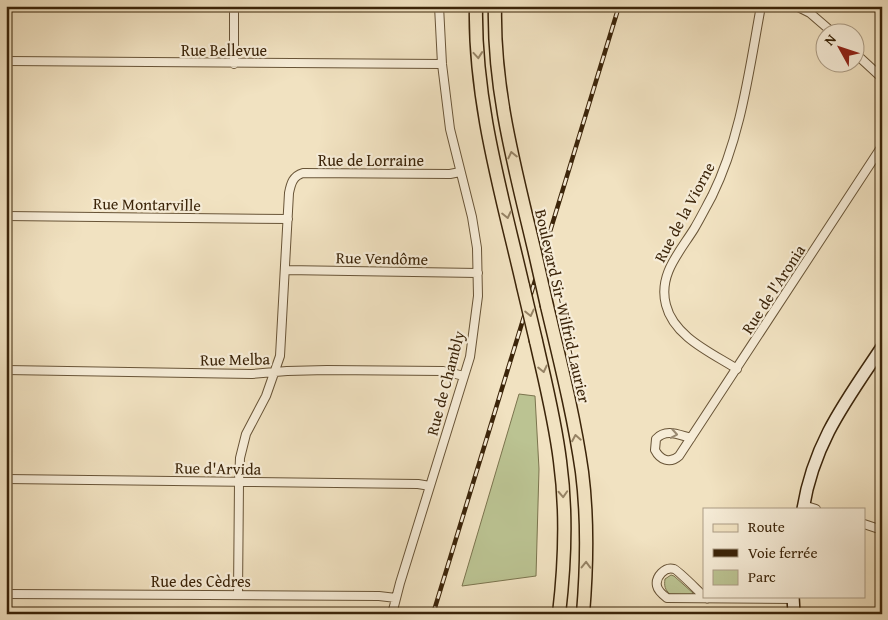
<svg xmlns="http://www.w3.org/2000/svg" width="888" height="620" viewBox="0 0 888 620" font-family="'Gentium Book Plus',serif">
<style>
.green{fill:#bbc392;stroke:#7b744e}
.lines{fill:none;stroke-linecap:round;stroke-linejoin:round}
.street-casing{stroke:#685437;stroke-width:10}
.secondary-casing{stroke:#3b2409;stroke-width:14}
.primary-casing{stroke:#3b2409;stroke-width:15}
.street{stroke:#f6ecd7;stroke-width:8}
.secondary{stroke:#f6ecd7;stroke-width:11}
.primary{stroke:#f1e2c1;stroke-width:12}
.rail-casing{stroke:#3b2409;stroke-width:4.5}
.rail{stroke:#f6ecd7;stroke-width:2.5;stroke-dasharray:8;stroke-linecap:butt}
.primary-bridge-casing{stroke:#3b2409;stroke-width:15;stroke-linecap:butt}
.primary-bridge{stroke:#f1e2c1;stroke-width:12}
.oneway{stroke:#968365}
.oneway2{stroke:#988870}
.labels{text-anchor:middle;stroke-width:4.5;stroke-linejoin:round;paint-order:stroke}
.street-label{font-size:16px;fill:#3b2409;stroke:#f6ecd7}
</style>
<rect width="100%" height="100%" fill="#f1e2c1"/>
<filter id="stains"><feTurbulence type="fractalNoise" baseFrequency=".004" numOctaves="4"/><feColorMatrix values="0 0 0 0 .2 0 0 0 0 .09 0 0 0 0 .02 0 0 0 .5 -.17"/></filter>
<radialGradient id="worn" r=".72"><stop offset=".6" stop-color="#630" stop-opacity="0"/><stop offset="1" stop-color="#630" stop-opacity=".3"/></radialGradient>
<path class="green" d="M519,394l16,2 4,73 -3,107 -74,10z
M671,575l3,1 19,17 -1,2 -22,-1c-5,-4 -6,-8 -5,-15z"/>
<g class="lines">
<g class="street-casing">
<path id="street" d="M796,6l14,7 22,19
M856,54l26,24
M6,61l436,3
M234,64v-58
M6,216l282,3
M285,270l193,3
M737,369c-25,-16 -63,-32 -71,-64 -8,-30 13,-52 28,-76 6,-10 12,-22 18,-33 29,-59 37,-125 49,-190
M6,370l246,4 35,-3 40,-1 116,1 21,5
M691,438c-12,-3 -25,-10 -35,1l-1,11c5,10 15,14 24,6l203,-310
M6,479l412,5 12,2
M803,505l13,4
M864,524l18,6
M6,594l373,2 17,2
M238,595l1,-113 1,-24 6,-24 20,-38 14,-40 9,-163c2,-10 4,-17 14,-20l147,1 10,-2
M707,599c-6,-5 -29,-29 -33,-30 -9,-3 -19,8 -17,17 1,5 6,9 10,12l126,1
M392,614l8,-31 70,-226 8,-61 -1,-48 -5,-31 -22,-88 -8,-65 -3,-58"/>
</g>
<g class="secondary-casing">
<path id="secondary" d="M803,509c11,-67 43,-108 79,-162
M793,596l1,18"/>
</g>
<g class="primary-casing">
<path id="primary" d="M476,6c-2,95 26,189 47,280
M495,6c-2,85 21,166 40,247
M547,306c13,55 27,110 35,166 6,47 5,94 1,142
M536,341c9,40 19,79 24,120 7,51 5,102 -1,153"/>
</g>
<use href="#street" class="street"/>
<use href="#secondary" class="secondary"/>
<use href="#primary" class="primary"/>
<g class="rail-casing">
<path id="rail" d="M433,614l186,-608"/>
</g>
<use href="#rail" class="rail"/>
<g class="primary-bridge-casing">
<path id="primary-bridge" d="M535,253l12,53
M523,286l13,55"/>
</g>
<use href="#primary-bridge" class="primary-bridge"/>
</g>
<defs><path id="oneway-chevron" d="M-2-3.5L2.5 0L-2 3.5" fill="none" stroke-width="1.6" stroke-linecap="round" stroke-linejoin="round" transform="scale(1.25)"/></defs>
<g class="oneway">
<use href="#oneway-chevron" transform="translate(478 55) rotate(85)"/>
<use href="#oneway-chevron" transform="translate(512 155) rotate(-103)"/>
<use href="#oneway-chevron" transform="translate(507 215) rotate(77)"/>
<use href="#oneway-chevron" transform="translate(530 313) rotate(77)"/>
<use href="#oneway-chevron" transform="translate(543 369) rotate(77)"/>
<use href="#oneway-chevron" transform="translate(576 438) rotate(-100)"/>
<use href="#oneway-chevron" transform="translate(563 494) rotate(87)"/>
<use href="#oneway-chevron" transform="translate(586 565) rotate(-89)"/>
</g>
<use class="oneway2" href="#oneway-chevron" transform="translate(674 434) rotate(10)"/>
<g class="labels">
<g class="street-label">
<text x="224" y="56">Rue Bellevue</text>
<text x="371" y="166">Rue de Lorraine</text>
<text transform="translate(147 204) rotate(1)" y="6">Rue Montarville</text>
<text transform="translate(684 212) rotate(-62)" y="6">Rue de la Viorne</text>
<text transform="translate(382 258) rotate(1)" y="6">Rue Vendôme</text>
<text transform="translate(773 289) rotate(-57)" y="6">Rue de l'Aronia</text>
<text transform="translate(563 306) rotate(77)" y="6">Boulevard Sir-Wilfrid-Laurier</text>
<text transform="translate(235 359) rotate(-1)" y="6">Rue Melba</text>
<text transform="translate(445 383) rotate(-75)" y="6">Rue de Chambly</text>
<text transform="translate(218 468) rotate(1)" y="6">Rue d'Arvida</text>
<text x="201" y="587">Rue des Cèdres</text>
</g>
</g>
<rect width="888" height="620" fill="none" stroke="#f1e2c1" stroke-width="25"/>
<rect x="8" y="8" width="873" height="605" fill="none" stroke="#3b2409" stroke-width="2.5"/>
<rect x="12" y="12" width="863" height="595" fill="none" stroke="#3b2409"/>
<rect x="703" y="508" width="162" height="90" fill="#f6ecd7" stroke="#ab9c85"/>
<rect x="713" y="524" width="25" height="8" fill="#f1e2c1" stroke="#ab9c85"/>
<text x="748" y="532" font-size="15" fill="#3b2409">Route</text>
<rect x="713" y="549" width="25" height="8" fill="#3b2409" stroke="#ab9c85"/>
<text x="748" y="558" font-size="15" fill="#3b2409">Voie ferrée</text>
<rect x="713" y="570" width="25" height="15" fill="#bbc392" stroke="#ab9c85"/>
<text x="748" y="582" font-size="15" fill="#3b2409">Parc</text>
<g transform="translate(840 48) rotate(310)"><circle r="24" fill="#f6ecd7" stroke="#ab9c85"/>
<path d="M0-4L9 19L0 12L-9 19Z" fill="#8f2418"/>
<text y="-8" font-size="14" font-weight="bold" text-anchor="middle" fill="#3b2409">N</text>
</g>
<rect width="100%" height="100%" filter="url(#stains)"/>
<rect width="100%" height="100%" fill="url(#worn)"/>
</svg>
